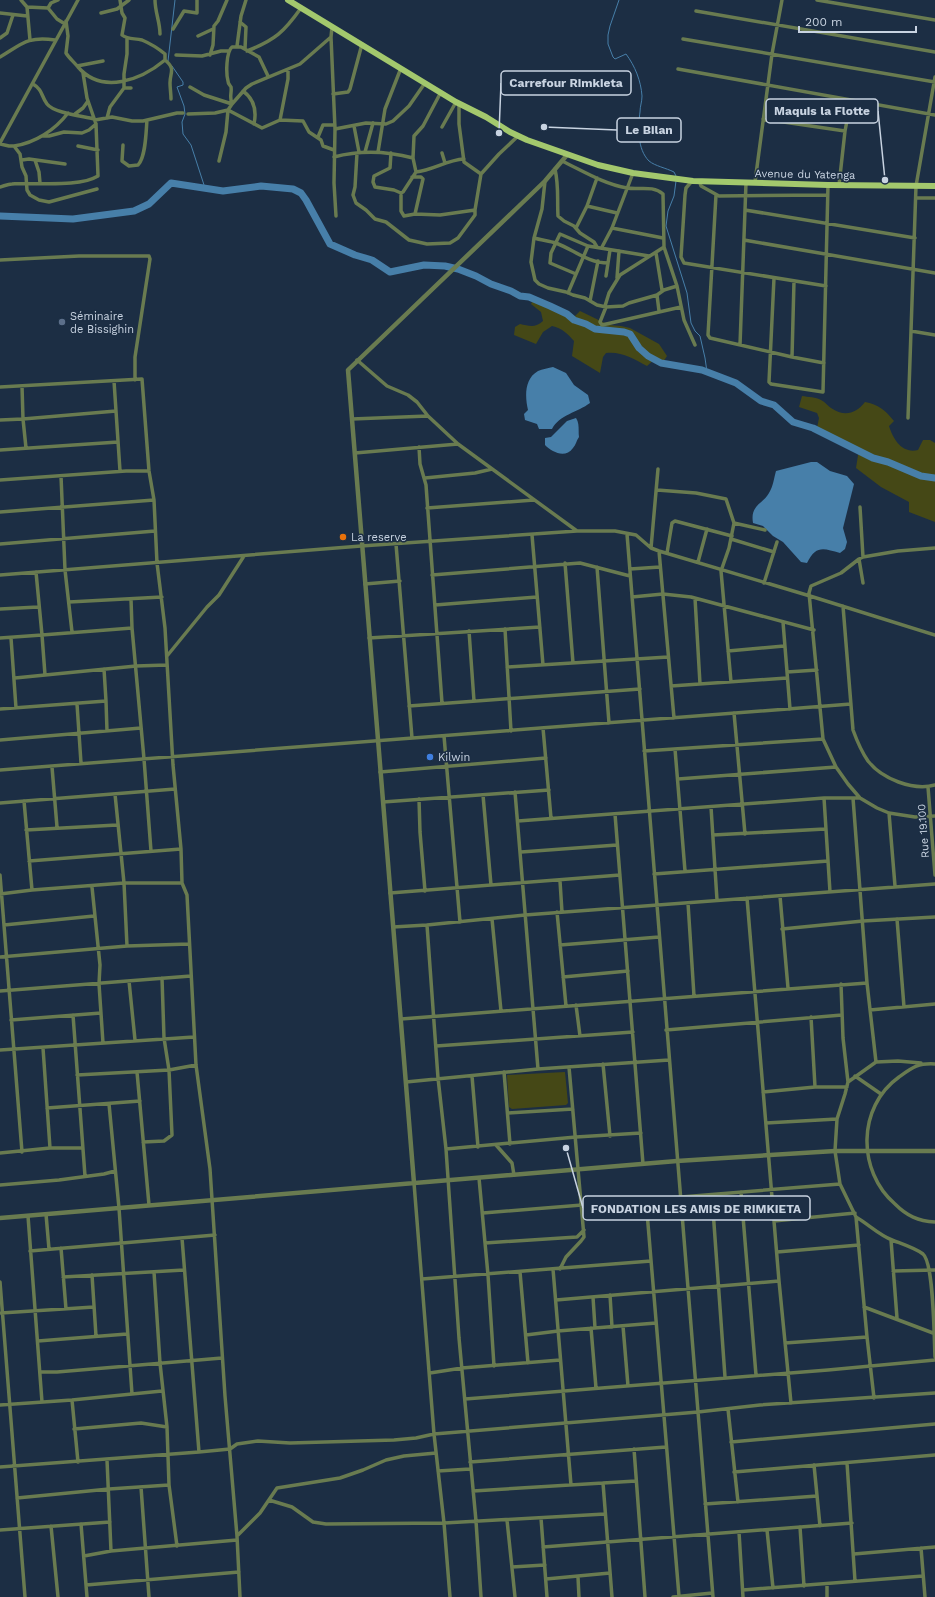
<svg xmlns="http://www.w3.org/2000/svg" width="935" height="1597" viewBox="0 0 935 1597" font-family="'Work Sans',sans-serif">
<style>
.green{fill:#454816}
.water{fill:#477fa9}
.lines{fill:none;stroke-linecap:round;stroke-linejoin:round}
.stream{stroke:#477fa9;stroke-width:1}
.river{stroke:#477fa9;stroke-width:7}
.minor{stroke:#697b50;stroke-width:3.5}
.tertiary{stroke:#697b50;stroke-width:4.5}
.primary{stroke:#a3c86d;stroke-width:6}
.service-dot{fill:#5c6f8a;stroke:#1c2e44;stroke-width:1.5}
.food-dot{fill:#e8710a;stroke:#1c2e44;stroke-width:1.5}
.shop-dot{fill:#3f7fe0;stroke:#1c2e44;stroke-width:1.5}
.labels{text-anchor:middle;stroke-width:3;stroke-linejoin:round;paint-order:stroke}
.street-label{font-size:11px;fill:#c8d3e1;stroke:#1c2e44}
.poi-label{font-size:11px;fill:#c8d3e1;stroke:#1c2e44;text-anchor:start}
.leader{fill:none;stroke:#c8d3e1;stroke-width:1.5}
.callout-dot{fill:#c8d3e1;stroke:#1c2e44;stroke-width:1.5}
.callout{fill:#1c2e44;stroke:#c8d3e1;stroke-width:1.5}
.callout-label{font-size:12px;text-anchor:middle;font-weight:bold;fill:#c8d3e1}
</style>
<rect width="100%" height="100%" fill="#1c2e44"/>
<path class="green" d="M533,300l31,15 11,1 5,-5 29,14 12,1 9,2 29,16 8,12 -4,6 -7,-4 -9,8c-13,-7 -26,-15 -41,-13l-3,4 -3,16 -28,-17 2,-15c-6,-7 -12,-13 -22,-15l-9,6 -7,12 -22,-9 1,-8 5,-3c9,2 16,4 23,-3l-2,-9 -10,-8z
M802,396c6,1 14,1 19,4 4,2 7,6 10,8 13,9 25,6 34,-6 13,2 21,9 29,19l-5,5c4,13 13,28 29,24l5,-10h7l5,3v79l-26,-10v-10l-28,-15 -25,-19 3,-19 -42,-21 2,-10 -2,-5 -18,-6z
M565,1072l3,31 -2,2 -54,4 -3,-2 -2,-32z"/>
<path class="water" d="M553,367l13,6 8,12 14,10 2,8c-12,9 -31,12 -38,26h-13l-2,-5 -12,-4 -1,-6 4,-4c-3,-13 -4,-31 10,-39 4,-2 11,-3 15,-4z
M576,418c4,6 2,13 3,19 -3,4 -3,8 -6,11 -8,11 -21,4 -28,-3v-7l6,-1 16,-16z
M811,462h6l13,9 17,5 7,8 -11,44 4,14 -2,7 -5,4c-17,-5 -24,-8 -33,10l-6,-1 -18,-20 -10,-6 -10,-10 -10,-3c-3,-18 9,-18 16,-30 4,-6 5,-15 7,-22z"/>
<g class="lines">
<path class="stream" d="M619,0l-9,26 -2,9v9l5,13 2,2 11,-5c9,12 15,27 16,42 0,6 -2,10 -2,16 -2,15 -3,37 9,49 6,5 17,7 25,11l2,4
M168,61l7,-61
M172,66l11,16v3l-6,2 7,19 1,8 -3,8 1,12 8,11 14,43
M676,181l-2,15 -6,15 -2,15 21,67 4,30 4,8 5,5 5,22 2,14"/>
<path class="river" d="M0,216l73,3 61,-8 15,-7 22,-21 52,8 38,-5 32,3 8,4 5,7 24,44 25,11 17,5 18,12 34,-7 21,1 13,3 18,7 15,8 20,7 9,5 9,1 21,9 17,8 7,6 12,4 9,5 29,3 6,2 9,14 9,8 13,7 41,7 34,13 25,18 13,4 19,17 20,6 60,30 15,4 33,14 14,2"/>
<path class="minor" d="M21,0l6,7 3,33
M120,0l2,13 3,5 -3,17c6,5 13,3 20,5 7,3 17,9 23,14v6c11,9 5,12 5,23 0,5 1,11 1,16
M155,0c0,12 5,22 5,34
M817,0l118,20
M27,7l21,1 9,11 8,5
M48,8l3,-5 7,-3
M696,11l239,41
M0,13l27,3
M101,13l16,-4 12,-9
M66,21l2,15 -2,17c3,5 8,9 12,14 24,28 63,13 87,-7
M240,22l6,5 -1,22
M332,27l-1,10 4,92 -1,54 2,33
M173,29l11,-18 13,2v-13
M198,36l15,-7
M0,38l7,-5 6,-18
M683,39l252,43
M237,46l4,-30 5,-16
M247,51c28,-11 37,-19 54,-43
M176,55l26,1 19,-5h7
M210,55l3,-10 1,-19 4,-5 9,-21
M0,57c22,-13 27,-21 55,-17
M77,66l26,-5
M678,69l257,46
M33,84c10,6 8,12 14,20 7,9 35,12 47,15
M190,87l14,8 28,9
M124,88h7
M243,91c11,8 14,19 11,33
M333,94l15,-2 2,-3 12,-45
M232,103c-3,-6 0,-10 -1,-16 -1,-2 -3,-3 -3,-6 -2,-7 -2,-29 4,-34h9l18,10 9,19
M459,103v21l5,38 17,12
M75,114l8,-6 5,-7
M188,114l27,-1 13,-3 34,18 18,-8 23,1 6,11 12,8 2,6 11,4
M107,118l3,-11 14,-19v-14l3,-20v-16
M763,119l82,12
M95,120l17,-3 20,4h11l34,-8h6
M280,120l8,-41v-10
M354,126l5,26
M442,127l14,-25
M335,129l31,-6 20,1 7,-3 16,-15 16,-23
M44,136h5l15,-4 18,1 7,-3 7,-6
M318,137l5,-12h12
M0,143l78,-143
M0,144l9,2h5l6,8 2,13 4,9 1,14 3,5 9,5 10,2 48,-13
M123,145l-1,16 7,5 9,-1c8,-8 8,-34 9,-45
M14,146c21,-3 41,-16 54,-33
M78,146l20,4
M365,152l8,-29
M378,152l7,-43 16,-41
M357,153l-2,34 -2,8 3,8 10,7 9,9 11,3 23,18 18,4 23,-1 8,-5 17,-23v-5l6,-36 18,-20 19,-18
M391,153l-1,15 -16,8 -1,6 2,5 19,3 7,3
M442,153l3,10
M334,157c27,-7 52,-6 79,1
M464,159c-17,1 -31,11 -48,13l-13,20 -2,1v18l3,5 11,-2 25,1 35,-5
M22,160l7,-1 36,5
M35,160l4,12 1,11
M219,161l7,-29 2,-22 4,-6 14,-16 6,-4 48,-20 31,-27
M562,161c21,10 42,23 65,27 12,2 26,-3 36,6l1,53 13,39 7,34 11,25
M555,169c4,18 2,29 3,47l6,5 10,5 6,7 14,9 3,5
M416,172l-3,-14 1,-22 9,-10 18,-34
M412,177h9l2,2 -8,35
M545,181l-3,28 -8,29 -3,24 4,18 4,4 9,4 18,4 7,3 12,3 12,7 9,2 17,-1 6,-3 28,-8 7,-5 13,-4
M692,181l-6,7 -1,7 -4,62 3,6 142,23
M703,182l-3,1 1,3 18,10 108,-1
M755,182l17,-128 10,-54
M839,185l6,-54 6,-31
M0,187c4,-1 8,-3 12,-3 24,-2 66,4 86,-8l-2,-52 -9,-26 -4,-25
M716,195l-8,140 2,3 82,19 32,6
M916,198h19
M587,206l30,7
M745,210l170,28
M576,228l11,-22 10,-28
M612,228l51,10
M534,238c7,2 15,3 22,5 18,7 32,20 52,20l2,-13
M744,240l191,33
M602,247l10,-19 21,-55
M656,253l6,37
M0,260l79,-4h70l1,3 -15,98v23
M576,274l-26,-11 1,-10 9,-19 28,12 61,10
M606,276l2,-13
M617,278l2,-27
M774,278l-5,104 2,2 52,8 5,-207
M568,293l20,-47
M657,295l2,16
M590,301l8,-40
M605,306l4,-13 11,-18 44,-28
M606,307l-6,15 2,3 79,-18
M911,331l24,4
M740,345l6,-162
M792,357l2,-76
M357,360l30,26 21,9 9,7 11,14 30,28 119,87
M114,381l6,90
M22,386l1,33 3,29
M0,387l142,-8 7,92 5,29 3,63 8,65 8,137 8,84 1,34 5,12 9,170 14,104 15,227 12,140 3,61
M908,418l8,-232 19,-109
M352,419l76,-3
M0,420l23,-1 93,-8
M419,447l1,17 6,21 16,218
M0,450l118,-8
M355,453l103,-9
M61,476l4,94 7,62
M425,478l50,-5 17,-4
M0,480l126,-9h23
M657,490l39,3 30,6 8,24 -5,25 -8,23 10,111
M860,507l3,50
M427,508l107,-8
M0,512l154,-12
M734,523l31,7
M627,534l86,1063
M532,535l11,130
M731,539l43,13
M0,544l155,-13
M396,544l16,194
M651,548l7,-79
M935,548l-37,3 -35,6 -4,2 -18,14 -30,13 -2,7 14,146 13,28 12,17 12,14 17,10 12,5 26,4 20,-1
M659,551l15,167
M667,553l5,-30 3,-2 57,15
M859,559l4,24
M698,562l9,-33
M565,563l8,100
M597,567l12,156
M630,569l30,-2
M0,575l361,-29 216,-15h38l21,4 15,13 8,3 151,45 125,39
M432,575l148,-12 50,13
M764,583l13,-41
M365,584l35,-3
M632,597l31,-3 28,3 123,33
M695,598l5,86
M131,599l1,29 12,131 7,92
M69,602l93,-5
M435,605l102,-8
M843,606l10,124c4,11 8,21 15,31 14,18 45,30 67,24
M0,609l38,-2
M783,622l7,87
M505,629l6,102
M469,631l5,70
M0,638l42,-3 -6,-63
M11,638l5,70
M369,638l171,-11
M728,651l56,-5
M167,656l40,-49 12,-12 25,-39
M507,667l161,-10
M787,672l30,-2
M45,675l-3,-40 90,-7
M15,678l121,-12 31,-1
M671,686l116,-8
M106,701l1,30
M77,704l4,59
M409,706l231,-17
M0,709l106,-8 -2,-32
M734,713l11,121
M543,728l8,90
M444,736l16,186
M0,740l141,-12
M675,749l10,122
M644,751l179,-12
M52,767l5,60
M0,770l851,-66
M380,772l166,-14
M678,779l158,-12
M928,787l7,88
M515,792l23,277
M115,794l9,89 3,63
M483,795l8,90
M824,798l6,94
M853,798l14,185 9,79
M419,799l1,33 5,59
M24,801l8,89
M383,802l166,-12
M0,803l175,-14
M711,807l6,93
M889,813l6,73
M615,814l28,350
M518,821l306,-23h36
M26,830l91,-5
M713,835l112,-6
M521,852l96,-7
M29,861l152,-12
M654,874l174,-13
M0,875l22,277
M560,881l2,31
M92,887l8,78 -1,19 4,59
M390,893l230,-18
M0,894l32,-4 92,-7h58
M780,896l8,92
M747,898l32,383 12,122
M688,903l6,93
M557,912l9,94
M492,919l9,92
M897,919l7,88
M4,925l90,-9
M427,925l98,-10 410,-31
M393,927l34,-2 11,153 8,71 13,189 17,183 5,76
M782,929l81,-8 72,-4
M560,945l99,-8
M0,957l127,-11 62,-2
M563,977l65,-6
M129,981l6,59
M841,984l2,54 5,44 -3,12 -8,25 -2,32 5,33 16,33 11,120 7,61
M0,991l191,-15
M576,1005l4,31
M870,1010l65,-6
M73,1015l12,161
M811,1017l4,70
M401,1019l466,-36
M11,1020l90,-7
M666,1030l176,-15
M436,1046l197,-14
M43,1048l7,100
M0,1050l194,-13
M603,1064l7,72
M935,1064c-17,-1 -22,3 -36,13 -42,30 -42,94 -4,127 12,12 23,17 40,18
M137,1072l12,133
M504,1072l6,72
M77,1075l92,-5 27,-5
M472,1076l6,71
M855,1076l26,18
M406,1082l132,-13 131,-9
M848,1082l28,-20 22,-1 23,2
M763,1092l52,-5h32
M109,1104l10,104 13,186
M47,1108l93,-7
M508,1113l65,-4
M766,1123l71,-4
M143,1142l21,-1 8,-6 -3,-65 -5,-32 -2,-60
M496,1145l16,18 2,12
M446,1149l130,-12 65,-4
M0,1153l50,-5h32
M479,1178l9,97 6,91
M414,1183l20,251 10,89 6,74
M0,1185l59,-5 45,-6 11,-3
M741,1192l15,183
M712,1196l13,181
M646,1200l33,396
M483,1213l357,-29
M46,1214l3,35
M28,1216l14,186
M856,1217c12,7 23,18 36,23 10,4 23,8 31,14 11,9 11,85 12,103
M774,1221l81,-8
M182,1238l17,214
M891,1240l6,78
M485,1243l92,-6 7,-7
M61,1248l5,61
M30,1251l185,-16
M777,1252l82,-7
M553,1269l18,216
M560,1269l6,-12 15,-16 3,-4 -15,-170
M893,1271l42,-1
M154,1272l6,91 7,64 2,58 8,61
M520,1272l8,91
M92,1275l4,61
M63,1277l121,-7
M422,1279l229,-18
M0,1282l25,315
M610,1295l2,32
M593,1297l2,31
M556,1300l223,-19
M864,1307l69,26
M1,1313l93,-6
M623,1326l5,60
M591,1328l5,60
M526,1335l32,-4 98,-8
M38,1341l89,-7
M785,1343l82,-6
M40,1372h17l165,-14
M430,1373l32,-5 98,-8
M465,1399l363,-29 107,-10
M72,1400l6,62
M0,1405l72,-5 90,-9
M728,1409l10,93
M74,1429l67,-6 26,4
M731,1442l204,-18
M634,1449l11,148
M107,1460l4,91
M470,1462l196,-15
M847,1463l8,118
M814,1465l6,61
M0,1467l199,-15 31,-3 7,-5 21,-3 32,2 104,-3 22,-2 18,-4 264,-22 62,-7 175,-12
M438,1471l32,-2
M734,1472l201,-17
M603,1483l9,114
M141,1487l8,110
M473,1491l163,-10
M17,1498l92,-9 60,-4
M269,1500l23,7 21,15 13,2 118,-1 161,-9
M705,1504l112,-8
M541,1518l6,79
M507,1520l8,77
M81,1524l6,73
M51,1526l7,71
M800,1527l4,59
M0,1530l110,-8
M767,1530l6,58
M739,1532l4,65
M237,1536l23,-23 17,-25 63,-10 23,-8 23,-10 18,-4 32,-3
M543,1547l309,-24
M921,1548l4,49
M854,1554l81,-7
M84,1556l27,-5 126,-11
M512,1567l33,-2
M578,1577l1,20
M546,1579l64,-6
M827,1584v13
M86,1585l153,-13
M743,1590l180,-14
M673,1597l39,-4"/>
<path class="tertiary" d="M414,1183l-66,-813 171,-164 26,-25 22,-26
M0,1218l677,-57 158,-10h100"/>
<path class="primary" d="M288,0l168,102 30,15 24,15 17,8 71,25 35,8 60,8 135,4 107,1"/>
</g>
<circle class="service-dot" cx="62" cy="322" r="4"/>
<circle class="food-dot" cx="343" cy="537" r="4"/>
<circle class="shop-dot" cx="430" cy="757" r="4"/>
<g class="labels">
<g class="street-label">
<text transform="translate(805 174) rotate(1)" y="4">Avenue du Yatenga</text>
<text transform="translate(923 831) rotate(-94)" y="4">Rue 19.100</text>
</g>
<g class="poi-label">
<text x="70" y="320">Séminaire<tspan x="70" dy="13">de Bissighin</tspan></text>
<text x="351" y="541">La reserve</text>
<text x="438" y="761">Kilwin</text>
</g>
</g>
<path class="leader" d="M499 133L501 83M885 180L878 111M544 127L617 130M566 1148L583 1208"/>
<g class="callout-dot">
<circle cx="499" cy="133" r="4"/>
<circle cx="885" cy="180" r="4"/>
<circle cx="544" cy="127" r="4"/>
<circle cx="566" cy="1148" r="4"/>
</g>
<g class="callout">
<rect x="501" y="71" width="130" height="24" rx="4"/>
<rect x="766" y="99" width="112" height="24" rx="4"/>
<rect x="617" y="118" width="64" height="24" rx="4"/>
<rect x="583" y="1196" width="227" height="24" rx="4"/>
</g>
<g class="callout-label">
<text x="566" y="87">Carrefour Rimkieta</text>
<text x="822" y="115">Maquis la Flotte</text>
<text x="649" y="134">Le Bilan</text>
<text x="696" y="1213">FONDATION LES AMIS DE RIMKIETA</text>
</g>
<path d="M799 26v6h117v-6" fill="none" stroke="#c8d3e1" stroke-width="2"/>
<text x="805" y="26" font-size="12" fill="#c8d3e1" stroke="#1c2e44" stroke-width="3" paint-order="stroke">200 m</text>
</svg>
